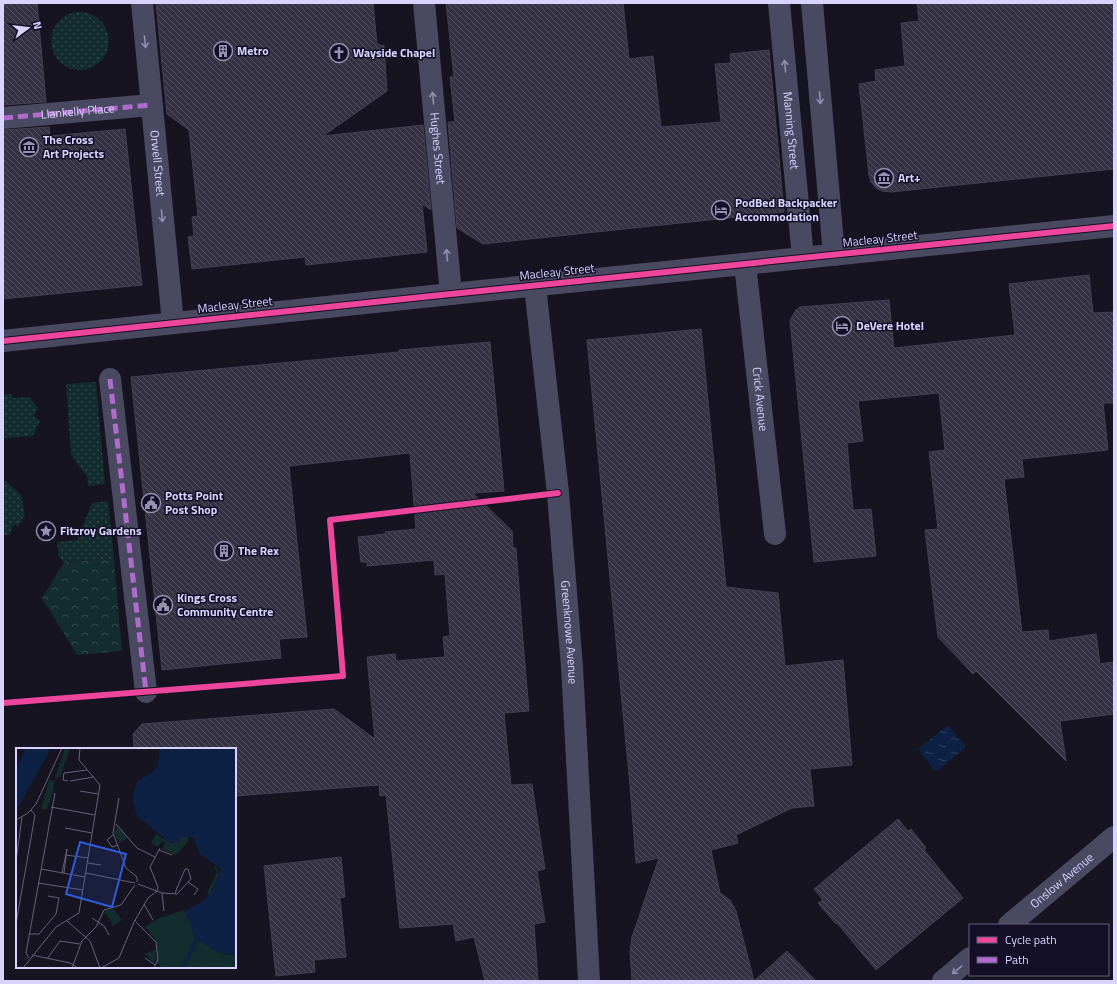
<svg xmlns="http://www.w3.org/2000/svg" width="1117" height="984" viewBox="0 0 1117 984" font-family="'Titillium Web',sans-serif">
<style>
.grass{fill:url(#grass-dots)}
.park{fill:url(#park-crowns)}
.water{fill:url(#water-ripples)}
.building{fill:url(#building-back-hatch);stroke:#433f54}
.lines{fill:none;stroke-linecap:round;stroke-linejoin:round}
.minor{stroke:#4a4962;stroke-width:22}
.quiet{stroke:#b06ccc;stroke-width:5;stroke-dasharray:10 5;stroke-linecap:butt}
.cycleway-casing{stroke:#130f26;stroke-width:8}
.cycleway{stroke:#ed469a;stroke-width:6}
.oneway{stroke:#928eb0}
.labels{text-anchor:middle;stroke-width:3;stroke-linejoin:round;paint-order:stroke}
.poi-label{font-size:12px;font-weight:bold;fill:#d9d4ff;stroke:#130f26;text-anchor:start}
.street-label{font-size:12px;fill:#d9d4ff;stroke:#130f26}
.inset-road{fill:none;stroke:#64617a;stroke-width:1}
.view{fill:#305bdc;fill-opacity:0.15;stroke:#305bdc;stroke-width:2}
.inset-edge{fill:none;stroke:#d9d4ff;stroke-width:2}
</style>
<defs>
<pattern id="grass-dots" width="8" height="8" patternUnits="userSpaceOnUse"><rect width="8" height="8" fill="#132c2d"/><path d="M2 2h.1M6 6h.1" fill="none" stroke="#354a4c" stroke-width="1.8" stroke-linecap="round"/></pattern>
<pattern id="park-crowns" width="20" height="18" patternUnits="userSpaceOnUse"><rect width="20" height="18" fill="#132c2d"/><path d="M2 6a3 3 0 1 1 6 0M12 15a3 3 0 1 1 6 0" fill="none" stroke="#354a4c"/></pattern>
<pattern id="water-ripples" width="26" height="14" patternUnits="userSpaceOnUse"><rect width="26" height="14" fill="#0d2144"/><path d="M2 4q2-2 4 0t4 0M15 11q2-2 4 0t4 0" fill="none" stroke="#304060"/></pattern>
<pattern id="building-back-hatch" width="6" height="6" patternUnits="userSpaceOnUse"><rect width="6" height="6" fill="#343243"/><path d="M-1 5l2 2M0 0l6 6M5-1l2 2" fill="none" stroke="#514f5f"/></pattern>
</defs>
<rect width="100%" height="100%" fill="#161421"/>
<path class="grass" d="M51 41a29 29 0 1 1 58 0a29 29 0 1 1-58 0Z
M96,382l9,102 -17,2 -1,-9 -16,-23 -5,-70z
M12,394l1,4 16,-1 9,11 -5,8 7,5 -7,15 -29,2 -1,-2v-41z
M3,481h3l15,14 4,20 -7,12 -4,-3 -5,11h-6z
M108,501l6,58 -50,3 -5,-5 -2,-15 20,-2 15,-37z"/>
<path class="park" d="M114,559l8,92 -45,4 -35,-57 22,-36z"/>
<path class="water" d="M948,725l18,22 -30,25 -18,-23z"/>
<path class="building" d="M3,3h34l9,99 -43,3z
M156,3h217l4,41 7,2 3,45 -64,45 100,-11 8,85 -9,-6 5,48 -121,13 -1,-8 -113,12 -4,-32 6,-1 -2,-19 6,-1 -9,-86 -22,-16z
M446,3h177l6,56 24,-3 8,71 60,-5 -6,-58 16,-1 -1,-9 39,-4 15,162 -301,32 -26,-16 -9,-106h7l-5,-45h4z
M917,3h197v166l-223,23 -9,-1 -6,-3 -5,-6 -2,-7 -10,-91 17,-3 -1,-11 30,-4 -4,-43 18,-2z
M49,127l1,9 75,-7 17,156 -139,14v-169z
M1089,275l4,38 21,-1v91h-11l5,47 -86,9 2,18 -20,2 18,153 26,-2 1,11 47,-7 4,30 14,-2v52l-54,7 6,40 -90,-90 -3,3 -35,-37 -13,-107 13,-1 -9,-77 16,-2 -6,-57 -81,8 5,40 -16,2 6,67 18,-1 5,47 -62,6 -24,-242 6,-10 4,-3 89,-7 5,48 121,-13 -6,-51z
M701,329l25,258 52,6 7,73 58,-6 9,105 -42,4 4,37 -22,2 -56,27 2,8 -27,7 9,43 10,7 6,11 18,70 33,-30 29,30h-184l-2,-29 2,-15 27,-79 -23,5 -6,-78 -43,-445z
M490,342l14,149 -31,2 39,38 1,17h3l7,93 6,70 -25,2 7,72 21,-1 13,85 -8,2 8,51 -11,2 4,57h-53l-11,-44 -18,4 -3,-17 -53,4 -14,-133 -6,1 -1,-11 -144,11v-47h-101l-1,-15 9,-10 192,-15 41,30 -8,-82 28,-3 1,7 49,-4 -2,-20 7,-1 -5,-62 -10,1 -1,-15 -67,6v-4h-6l-3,-25 27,-3v-2l31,-3 -6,-76 -121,13 18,171 -28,2 2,19 -119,12 -31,-293 268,-25v-2z
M898,819l10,12 3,-2 15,19 -2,2 39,48 -87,72 -39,-47 -1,1 -18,-21 5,-3 -9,-11z
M341,857l4,40 -5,1 6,59 -32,3 1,12 -39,4 -12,-110z"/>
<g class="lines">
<g class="minor">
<path id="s1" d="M142,3l31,320"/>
<path id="s2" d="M424,3l27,291"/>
<path id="s3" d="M779,3l24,255"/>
<path d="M812,3l22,252"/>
<path id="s4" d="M3,118l148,-13"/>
<path id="s5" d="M745,264l30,270"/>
<path id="s6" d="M535,286l23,207 14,174 17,314"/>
<path d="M3,341l448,-47 663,-68"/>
<path d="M110,379l36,313"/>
<path id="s7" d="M1009,925l105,-88"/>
<path d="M943,981l27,-23"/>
</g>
<path class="quiet" d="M3,118l148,-13
M110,379l36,313"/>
<g class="cycleway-casing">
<path id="cycleway" d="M3,341l448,-47 663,-68
M3,703l340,-27 -13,-156 228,-27"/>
</g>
<use href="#cycleway" class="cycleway"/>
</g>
<defs><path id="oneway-shaft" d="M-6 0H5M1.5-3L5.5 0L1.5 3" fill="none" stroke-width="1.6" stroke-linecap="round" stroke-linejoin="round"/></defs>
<g class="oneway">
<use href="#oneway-shaft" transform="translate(145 42) rotate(84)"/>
<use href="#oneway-shaft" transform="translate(785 66) rotate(-95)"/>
<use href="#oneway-shaft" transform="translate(433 98) rotate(-95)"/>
<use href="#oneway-shaft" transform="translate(820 98) rotate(85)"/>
<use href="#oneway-shaft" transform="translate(162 216) rotate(84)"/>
<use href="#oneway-shaft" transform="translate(447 255) rotate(-95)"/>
<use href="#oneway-shaft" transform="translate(957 970) rotate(140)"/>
</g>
<defs>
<g id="building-ring" transform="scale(1)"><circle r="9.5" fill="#130f26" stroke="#9591b1" stroke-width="1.5"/><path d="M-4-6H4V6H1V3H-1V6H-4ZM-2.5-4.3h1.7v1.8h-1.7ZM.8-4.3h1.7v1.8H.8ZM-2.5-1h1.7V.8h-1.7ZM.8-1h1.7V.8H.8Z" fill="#9591b1"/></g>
<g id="church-ring" transform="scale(1)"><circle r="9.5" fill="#130f26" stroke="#9591b1" stroke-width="1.5"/><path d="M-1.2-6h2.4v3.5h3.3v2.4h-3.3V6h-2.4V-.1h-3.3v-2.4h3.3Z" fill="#9591b1"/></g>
<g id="museum-ring" transform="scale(1)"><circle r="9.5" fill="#130f26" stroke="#9591b1" stroke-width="1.5"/><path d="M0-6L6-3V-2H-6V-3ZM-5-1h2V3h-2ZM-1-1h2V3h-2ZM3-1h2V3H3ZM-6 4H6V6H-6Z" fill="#9591b1"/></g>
<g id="hotel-ring" transform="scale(1)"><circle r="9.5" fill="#130f26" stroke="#9591b1" stroke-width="1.5"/><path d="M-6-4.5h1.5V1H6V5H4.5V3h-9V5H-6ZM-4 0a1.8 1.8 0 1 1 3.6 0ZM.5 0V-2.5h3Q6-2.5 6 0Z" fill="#9591b1"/></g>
<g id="civic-ring" transform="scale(1)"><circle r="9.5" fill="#130f26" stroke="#9591b1" stroke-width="1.5"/><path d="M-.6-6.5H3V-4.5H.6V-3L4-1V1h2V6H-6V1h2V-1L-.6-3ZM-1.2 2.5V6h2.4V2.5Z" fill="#9591b1"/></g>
<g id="sight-ring" transform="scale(1)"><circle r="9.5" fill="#130f26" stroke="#9591b1" stroke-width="1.5"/><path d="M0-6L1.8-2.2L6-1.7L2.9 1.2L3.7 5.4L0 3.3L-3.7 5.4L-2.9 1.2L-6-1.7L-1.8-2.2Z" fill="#9591b1"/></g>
</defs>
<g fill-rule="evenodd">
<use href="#building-ring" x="223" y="51"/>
<use href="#church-ring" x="339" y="53"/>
<use href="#museum-ring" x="29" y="147"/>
<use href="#museum-ring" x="884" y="178"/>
<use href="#hotel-ring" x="721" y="210"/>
<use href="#hotel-ring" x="842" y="326"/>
<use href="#civic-ring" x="151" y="503"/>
<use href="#sight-ring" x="46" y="531"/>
<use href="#building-ring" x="224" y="551"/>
<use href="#civic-ring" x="163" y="605"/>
</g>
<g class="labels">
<g class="poi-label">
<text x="237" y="55">Metro</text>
<text x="353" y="57">Wayside Chapel</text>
<text x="43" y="144">The Cross<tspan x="43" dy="14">Art Projects</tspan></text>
<text x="898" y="182">Art+</text>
<text x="735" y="207">PodBed Backpacker<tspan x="735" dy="14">Accommodation</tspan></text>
<text x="856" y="330">DeVere Hotel</text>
<text x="165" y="500">Potts Point<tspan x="165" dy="14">Post Shop</tspan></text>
<text x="60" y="535">Fitzroy Gardens</text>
<text x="238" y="555">The Rex</text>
<text x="177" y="602">Kings Cross<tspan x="177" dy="14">Community Centre</tspan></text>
</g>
<g class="street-label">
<text dy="4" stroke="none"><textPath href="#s4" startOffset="75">Llankelly Place</textPath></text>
<text dy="4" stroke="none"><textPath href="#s3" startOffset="128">Manning Street</textPath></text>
<text dy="4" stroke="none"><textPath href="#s2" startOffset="146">Hughes Street</textPath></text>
<text dy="4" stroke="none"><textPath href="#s1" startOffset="161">Orwell Street</textPath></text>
<text transform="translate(880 239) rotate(-6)" y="4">Macleay Street</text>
<text transform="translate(557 272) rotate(-6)" y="4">Macleay Street</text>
<text transform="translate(235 305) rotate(-6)" y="4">Macleay Street</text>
<text dy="4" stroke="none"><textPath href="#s5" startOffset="136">Crick Avenue</textPath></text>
<text dy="4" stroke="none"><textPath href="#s6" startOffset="348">Greenknowe Avenue</textPath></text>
<text dy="4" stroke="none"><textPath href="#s7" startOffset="69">Onslow Avenue</textPath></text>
</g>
</g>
<g transform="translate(16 748)">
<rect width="220" height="220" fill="#161421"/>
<path d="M197,118h3l3,8 -10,22 -2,-3 10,-21z" fill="#132c2d"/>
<path d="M49,0h5l-10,29 -5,1zM33,32l6,1 -2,10 -6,19 -6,-1zM101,78l11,12 -9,5 -5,-11zM140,86l13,8 3,1 11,-7 5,1v5l-13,13 -13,-6 3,-6 -3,-2 -4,6 -7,-4zM98,161l8,11 -9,6 -6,-12h-4l3,-4zM168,162l11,24 -1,7 7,-1 22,14 13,1v13h-73l-6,-4 -1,-24 -11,-13 12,-8zM140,201v10l-2,4 -9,-9z" fill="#132c2d"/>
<path d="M158,184l7,3 1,-3 5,17 -5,13 -9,4 -12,-6 -2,-16 4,-7zM206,208l4,12h-26l-1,-4z" fill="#132c2d"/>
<path d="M10,0h25l-35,63v-42zM144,0h76v207l-18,-2 -19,-13 -14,28h-3l13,-31 -10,-26 23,-13 -2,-1 5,-4 10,-24 -20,-14 -8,-17 -10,-2 -5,6h-9l-32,-26 -4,-15 1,-10 4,-10 15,-9 5,-7z" fill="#0d2144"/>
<path class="inset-road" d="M52,33l-5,-1 1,-7 23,-3M54,33l24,-4M64,43l18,3M103,50l-6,35 13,35 11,9v5M35,59l44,8M0,72l12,-7 8,-9 26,-56M100,76l21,24 18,9M49,80l27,5M98,86l-7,6 5,7 6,-2M143,102l13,5M50,107l22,3M0,113l6,-44M72,115l13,2M25,121l44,8M46,125l5,-24 -3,24M70,125l49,10M172,134l10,7 -4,6M22,135l45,7M122,136l24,9 15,1 14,-15 -3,-10h-3l-10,24M141,143l1,-4 -8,-20 10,-19M146,145l2,18M128,156l9,16M76,170l12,8 5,9M120,172l-2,2 14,-24 9,-7M51,173l23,20 10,27M120,174l20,20 2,17 -4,9M0,176l19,-109 -4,-5M14,186h9l17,-20 3,-16 -11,-2M65,194l15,-15 8,-17 17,-5 14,-20M16,207l38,8 8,5M13,210l-3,-5 29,-160M129,210l10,7M31,211l13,-18 20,3M7,220l33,-41 23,-14 21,-128 -21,-25 1,-12M56,220l10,-27M85,220l18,-10 15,-36"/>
<path class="view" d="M64,94l46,12 -14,53 -46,-13z"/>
<rect width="220" height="220" class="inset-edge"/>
</g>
<rect width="1117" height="984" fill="none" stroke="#d9d4ff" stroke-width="8"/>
<rect x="969" y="924" width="140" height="52" fill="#130f26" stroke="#625e7d"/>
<rect x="977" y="937" width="20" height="6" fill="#ed469a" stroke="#625e7d"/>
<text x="1005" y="944" font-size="12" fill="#d9d4ff">Cycle path</text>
<rect x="977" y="957" width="20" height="6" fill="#b06ccc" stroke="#625e7d"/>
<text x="1005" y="964" font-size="12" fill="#d9d4ff">Path</text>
<g transform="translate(28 28) rotate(75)" stroke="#130f26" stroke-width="3" paint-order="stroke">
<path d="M0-3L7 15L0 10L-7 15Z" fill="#d9d4ff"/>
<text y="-6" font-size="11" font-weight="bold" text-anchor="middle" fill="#d9d4ff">N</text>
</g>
</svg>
